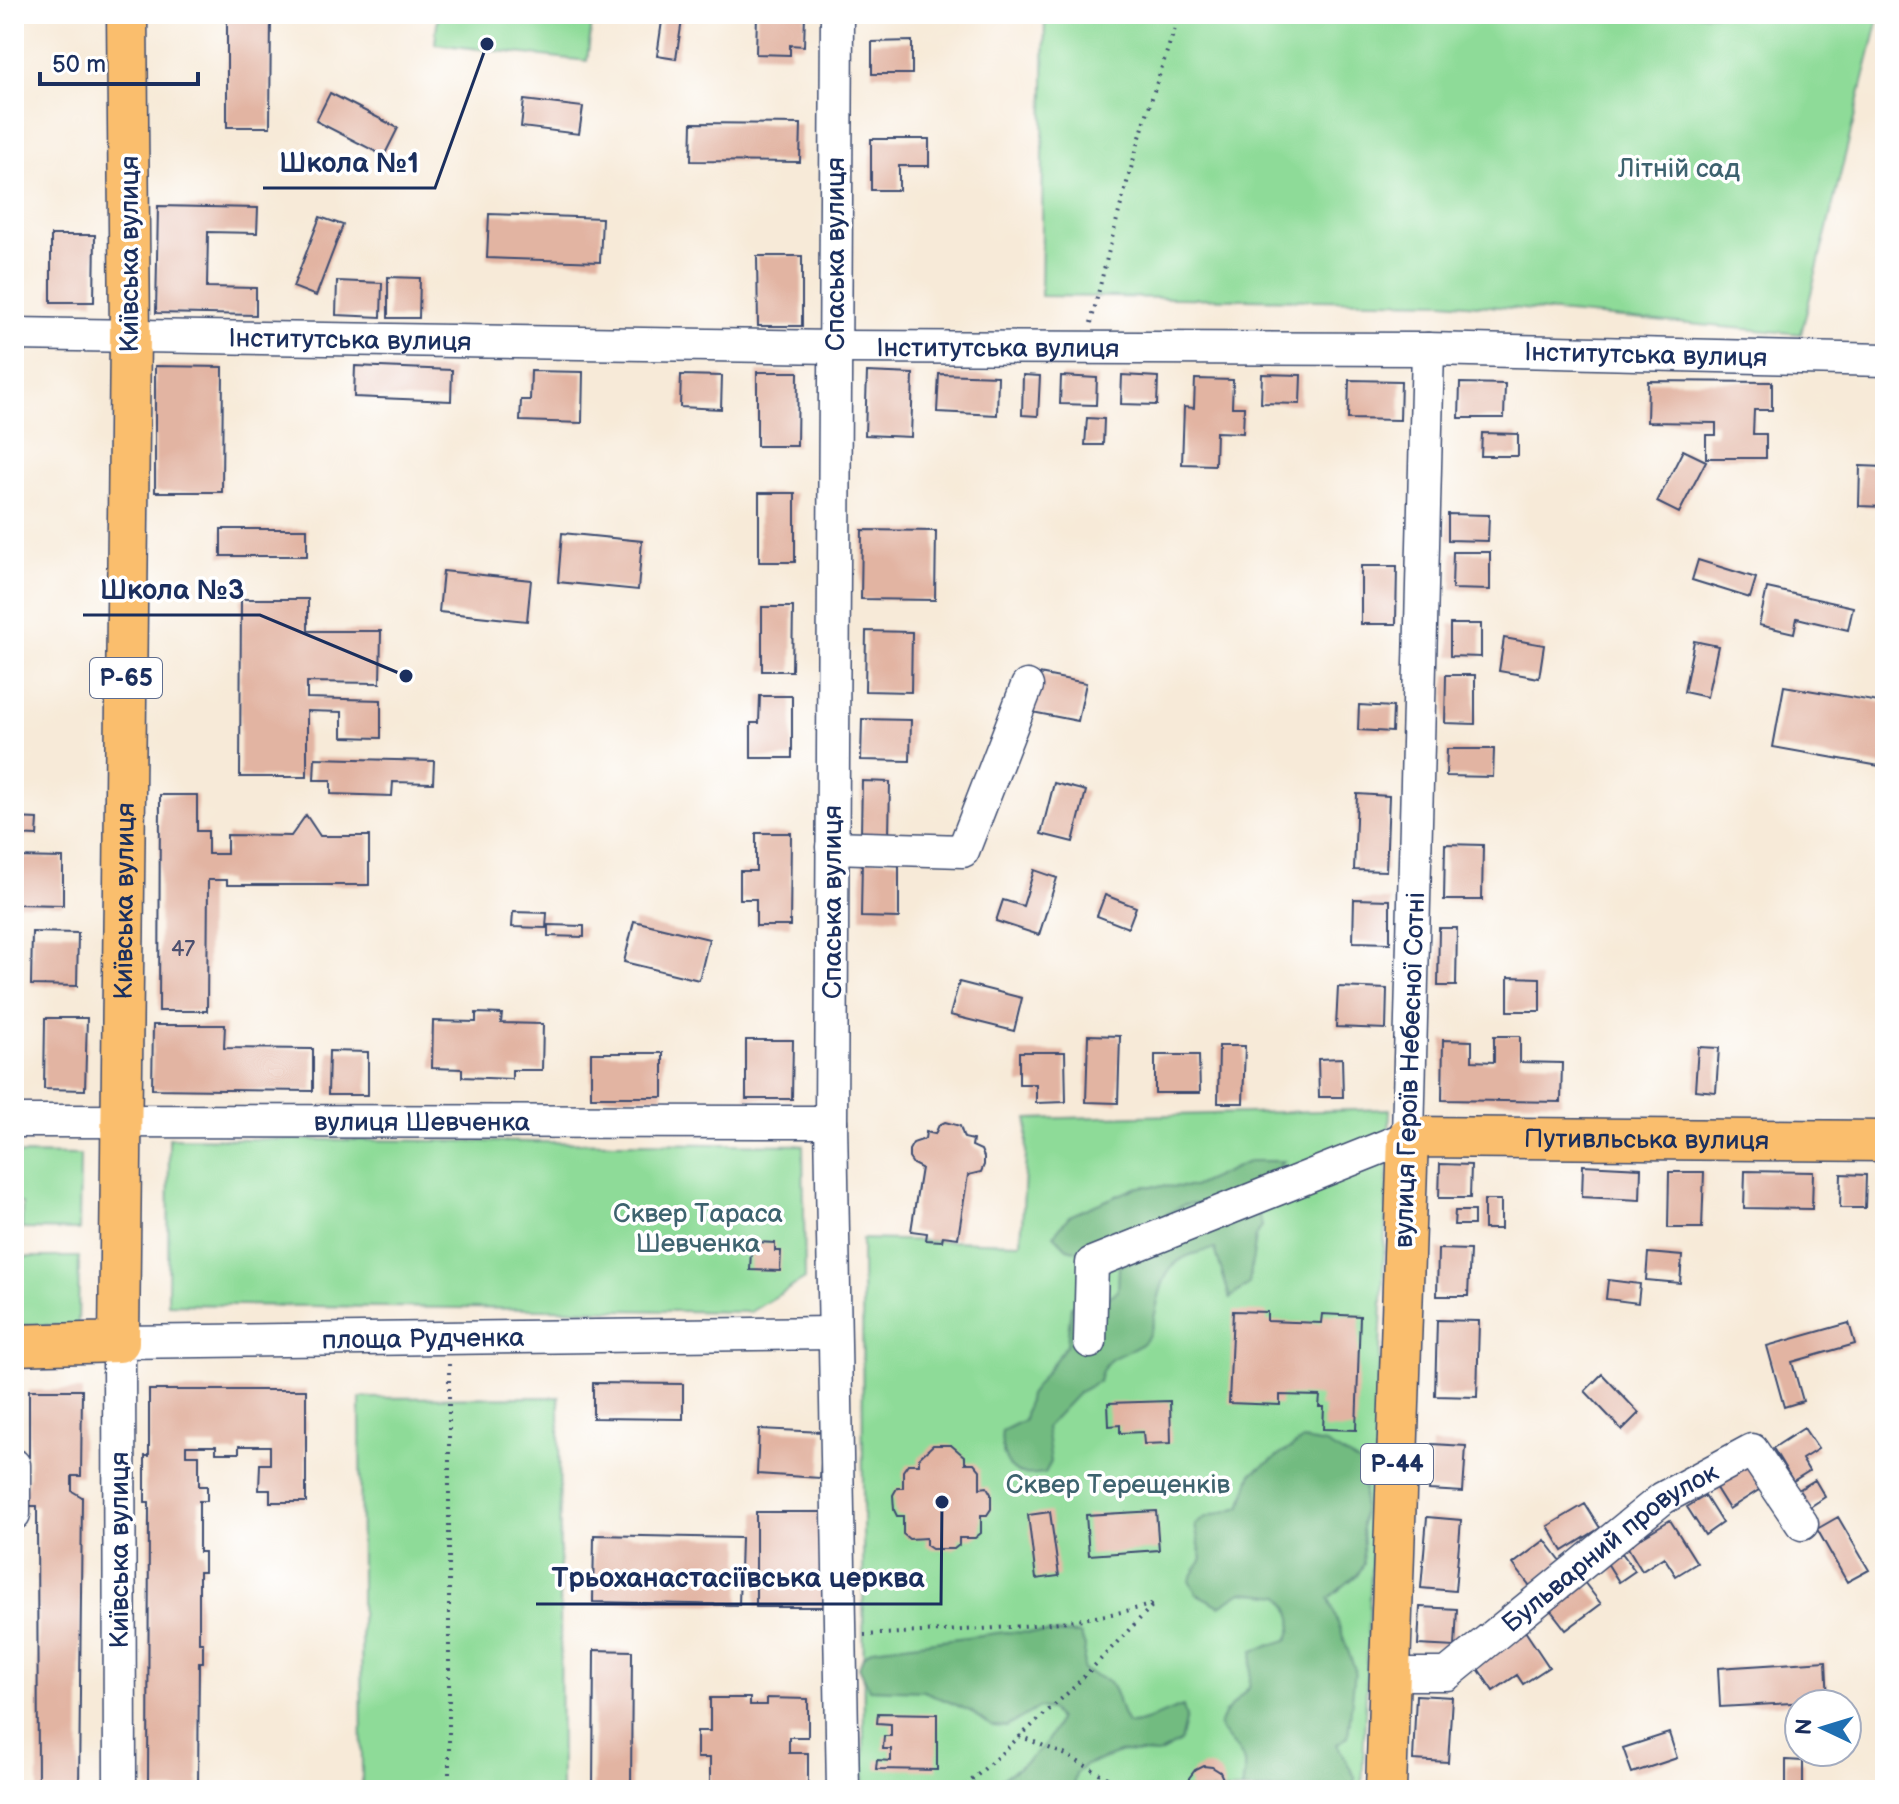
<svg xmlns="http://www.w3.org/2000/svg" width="1899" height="1804" viewBox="0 0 1899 1804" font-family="'Balsamiq Sans',sans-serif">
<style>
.green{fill:#8edb98;stroke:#54857b;stroke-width:2}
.forest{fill:#72bb80;stroke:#46756f;stroke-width:2}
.building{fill:#e2b4a2}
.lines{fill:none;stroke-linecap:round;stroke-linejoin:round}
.minor-casing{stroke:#3c4b70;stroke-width:35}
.major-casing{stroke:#3c4b70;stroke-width:43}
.path{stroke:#3c4b70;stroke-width:4;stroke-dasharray:2 6;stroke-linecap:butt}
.minor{stroke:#fff;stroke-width:32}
.major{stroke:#fabe6d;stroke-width:40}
.labels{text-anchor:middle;stroke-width:7;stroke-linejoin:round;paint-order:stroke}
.number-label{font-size:22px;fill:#4d506f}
.shield{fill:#fff;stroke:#5f6d8e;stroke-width:2}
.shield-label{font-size:24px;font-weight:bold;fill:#1b2f5e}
.park-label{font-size:26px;fill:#3e636f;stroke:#fff}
.street-label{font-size:26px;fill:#1b2f5e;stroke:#fff}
.leader{fill:none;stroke:#1b2f5e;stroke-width:3}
.callout-dot{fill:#1b2f5e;stroke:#fff;stroke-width:3}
.callout-label{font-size:28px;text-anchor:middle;font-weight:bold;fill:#1b2f5e;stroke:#fff;stroke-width:7;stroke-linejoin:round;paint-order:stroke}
</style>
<rect width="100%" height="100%" fill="#fff"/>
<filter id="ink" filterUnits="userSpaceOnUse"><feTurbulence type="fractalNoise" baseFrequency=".0125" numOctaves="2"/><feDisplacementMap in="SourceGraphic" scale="16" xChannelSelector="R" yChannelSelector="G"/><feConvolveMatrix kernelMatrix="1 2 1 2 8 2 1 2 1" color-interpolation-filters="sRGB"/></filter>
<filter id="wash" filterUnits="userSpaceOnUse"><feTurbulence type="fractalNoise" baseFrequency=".006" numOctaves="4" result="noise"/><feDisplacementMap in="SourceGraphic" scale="32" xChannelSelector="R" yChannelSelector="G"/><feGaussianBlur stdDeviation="1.8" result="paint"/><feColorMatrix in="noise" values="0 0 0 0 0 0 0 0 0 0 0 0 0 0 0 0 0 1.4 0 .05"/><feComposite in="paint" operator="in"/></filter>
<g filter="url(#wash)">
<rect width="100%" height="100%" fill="#f7ead8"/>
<path class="green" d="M438,14h155l-6,47 -152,-17z
M1045,14h835l-79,320 -357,-32 -403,-6z
M1390,1109l-28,681h-498l-2,-551 159,4 7,-124z
M169,1138l634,7 2,134 -55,33 -582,-8z
M14,1154l66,1 -1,75 -57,-1v-26h-8z
M22,1257h57l-1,69 -64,-1v-44h7z
M559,1397l2,393h-199l-2,-392z"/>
<path class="forest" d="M1250,1161h34l-16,19 -62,22 -23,3 -56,32 -25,1 -23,13 -12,-3 -13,-13 15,-19 66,-28 10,-2 48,1z
M1258,1212l4,14 -6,10 -7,48 -19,14 -15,-49c-46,7 -51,23 -60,65 -2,9 -3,17 -8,24 -15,20 -43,11 -48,43l-20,11 -33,35 5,35 -6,11c-9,1 -20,3 -27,0 -15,-7 -18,-29 -16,-42l22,-11 5,-25 38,-51 4,-38 37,-9 10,-6 1,-25z
M1303,1440l23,4 33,19 6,12 -3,51 2,38 -6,10 -29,24 26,72 -7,67 -11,7 18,33 -1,13h-112c1,-8 3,-19 2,-27 -3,-15 -20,-23 -25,-38l5,-11 25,-27 4,-36 34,-11c10,-18 5,-27 -6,-44l-39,-4 -22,14 -23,-12 -8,-13 13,-22 -7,-34 11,-8 35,-10 11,-34z
M1005,1632l75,2 5,12 -2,24c8,4 18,7 25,12 12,10 9,29 20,42 16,1 37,-13 55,-18l3,11 -6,25 -22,12 -36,-2 -36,13 -10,8 -4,17h-92c30,-16 67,-36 78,-70l-7,-10 -13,-2 -32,19 -14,-1 -22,-15 -46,-20 -55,-2 -10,-22 4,-11 10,-7z"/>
<g id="blocks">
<path class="building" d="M227,14h44l-1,113h-43z
M663,14h20l-7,45 -19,-3z
M757,14h48l-1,32 -14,-1v10l-34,-1z
M912,41v33h-40v-32z
M330,93l68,35 -14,28 -68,-35z
M524,100l59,7 -4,27 -58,-7z
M692,123l109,1 -1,38 -109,-1z
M871,139h58v27h-30v24h-28z
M158,206l100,2 -1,25 -49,-1 -1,55 49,1v27l-100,-2z
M489,214l113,4 -2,44 -113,-4z
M320,217l23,8 -27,71 -23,-9z
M51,235h44l-1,67h-43z
M757,256h45v70h-44z
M388,277l32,1 -1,40h-31z
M337,281l45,2 -1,34 -45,-2z
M155,366l68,1 -1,125h-67z
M355,366l97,4 -1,31 -97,-4z
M531,371l52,1 -1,51 -62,-2 1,-21h9z
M757,372h41l-1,74h-40z
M867,372l46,2 -2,63 -46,-2z
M939,374l59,2 -1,39 -60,-3z
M1262,374l39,1 -1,29 -39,-1z
M681,375l41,1 -1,33 -41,-2z
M1023,375l17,1 -2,40 -16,-1z
M1122,375l36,2 -1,28 -36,-1z
M1061,376l36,2 -1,27 -36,-1z
M1195,379l38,1 -1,27h12l-1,26 -27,-1 -1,33 -33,-1 2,-57 10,1z
M1349,380l52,1 -1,39 -52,-1z
M1648,381l124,1v28h-18l-1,24h13v24h-60v-23h10v-12l-69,-1z
M1460,383l45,1 -1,34h-45z
M1087,418l17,1 -1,26h-18z
M1482,433l36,1v22h-37z
M1683,450l23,11 -27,52 -22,-11z
M1860,466l25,1v40l-26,-1z
M759,493h36v69h-36z
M1448,514l41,1 -1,26 -40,-1z
M221,529h86v27h-86z
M862,530l74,1 -1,69 -74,-1z
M562,533l80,8 -4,49 -80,-8z
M1453,552h37v38l-38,-1z
M1698,560l58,18 -6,20 -58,-18z
M1361,566h36l-1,58h-35z
M443,571l88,9 -4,41 -88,-9z
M1767,588l86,19 -5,23 -51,-12 -3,15 -35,-8z
M241,599h67v32h73l-1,52 -73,-1v16l74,2v38l-39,-1v-25l-35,-1v66h-67z
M762,607h31l-1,64h-30z
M1450,624h31v33l-31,-1z
M866,631l46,1 -1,60 -46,-1z
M1504,638l40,7 -5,33 -40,-7z
M1694,641l24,5 -11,51 -23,-5z
M1039,674l47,9 -8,38 -46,-9z
M1446,675h29v49l-30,-1z
M1784,686l101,17v64l-112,-20z
M760,696h32v62h-41v-35h8z
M1359,705l34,2 -1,25 -34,-2z
M862,719l49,1 -1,41 -49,-1z
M1447,749h47l-1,28 -47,-1z
M315,758l119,3 -1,22 -40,-1 -1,14 -61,-2v-14h-17z
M862,781l28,1 -1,54 -28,-1z
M1054,783l32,8 -13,51 -32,-8z
M1357,794l32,2 -3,75 -32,-1z
M160,795h37v36h11v23h19v-19l64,1 15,-21 14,21h49v49h-142v-5h-19l-1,131h-48z
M14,818l24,1 -1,17 -23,-1z
M756,833h35l-1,93h-34v-27h-16v-28h16z
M1445,844l38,1 -1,55h-38z
M14,857l49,1v47l-49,-1z
M862,860l37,1v57l-38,-1z
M1034,870l23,8 -18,57 -43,-14 7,-21 20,6z
M1105,895l31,12 -8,21 -31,-12z
M1354,899l36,1v43l-37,-1z
M513,912l34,1 -1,15 -34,-1z
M634,921l75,18 -10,41 -75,-18z
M548,925l36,1v11l-36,-1z
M1439,928h18l-1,58h-18z
M32,932l46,1 -1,53 -46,-1z
M1508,977l32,1v33h-32z
M959,982l63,16 -8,33 -64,-16z
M1338,987l49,2 -1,40 -50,-2z
M476,1013l26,1 -1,9 42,1 -1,46h-30v9l-50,-2v-8l-30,-1 1,-47 43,1z
M45,1018h42l-2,72 -41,-1z
M153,1025h72l-1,23 89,1v42l-161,-2z
M1088,1035l32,1 -2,67 -32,-1z
M1494,1036h26v26l42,1 -1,39 -119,-2 1,-60 29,1v20l22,1z
M746,1040h47l-1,59h-46z
M1219,1046h26l-2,57h-25z
M1698,1047l21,1 -3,44 -21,-2z
M329,1051l39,1v43h-40z
M1019,1052h46l1,50 -30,1v-19h-17z
M591,1053h72v44h-72z
M1155,1055h44l1,38h-45z
M1881,1056h4v27l-8,-1z
M1342,1058l1,39h-24l-1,-38z
M945,1122l15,4 4,12 9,2 -1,6 9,4 3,7v8l-3,7 -13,3 -10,63 -15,-2 -1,5 -16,-1 1,-7 -16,-2 10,-63 -8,-4 -4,-6v-8l4,-7 12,-4 1,-7 9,2 4,-9z
M1440,1164l31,1 -1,33h-31z
M1583,1165l58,3 -1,32 -58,-3z
M1745,1171l68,1 -1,37 -68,-1z
M1669,1172h35l-2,56h-34z
M1841,1174l25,1 -1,33h-25z
M1484,1200h17v29h-17z
M1455,1211h19v14h-20z
M757,1242l18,1v8h6l-1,20 -30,-1 1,-20h5z
M1438,1249l32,1 -2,46h-31z
M1648,1253l34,3 -2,27 -34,-3z
M1608,1280l32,4 -2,19 -32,-4z
M1233,1311l34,1v9l54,2 1,-9 38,2 -4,114 -33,-1 1,-22h-5l1,-11 -40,-1v10l-51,-2z
M1437,1320l42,1 -2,76 -42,-1z
M1849,1323l6,21 -63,18 11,39 -19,6 -17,-61z
M1602,1374l37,39 -17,17 -37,-39z
M593,1383l90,1v35l-90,-1z
M29,1390h53l-1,86h-9v15l10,6 -3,293h-41l-1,-284h-15l7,-30z
M149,1390h157v112h-36v-12h-11l1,-26h10v-18h-31v7h-23v-7h-30v9h13v31h8v15h-8v51h5v20h-5v71h4v19h-4l-1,128h-50l1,-288h-4v-46h4z
M1170,1401l1,42 -27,1 -1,-12 -23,1v-8l-11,1 -1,-23z
M1804,1428l14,21 -16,10 7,12 -16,10 -20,-33z
M759,1429l64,3 -3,46 -63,-4z
M1432,1444l34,2 -3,46 -34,-2z
M933,1445h18l14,12v6h9l6,7v18l7,-1 4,7v15l-4,6h-6v18l-6,5h-16v7l-5,4h-22l-6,-4v-7l-17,1 -6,-5v-18h-6l-3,-6 -1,-15 4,-7h6v-17l5,-7h11v-6z
M1747,1464l15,24 -33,21 -15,-24z
M1815,1480l10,17 -18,12 -12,-17z
M1705,1496l17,27 -17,12 -18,-28z
M1585,1504l15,24 -37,23 -15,-25z
M1156,1511l3,39 -70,5 -3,-40z
M756,1512h69l-1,95h-68z
M1050,1512l9,64 -23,3 -8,-64z
M1427,1517l34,3 -6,71 -34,-3z
M1838,1517l31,53 -22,12 -30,-53z
M1670,1520l27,43 -21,13 -12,-19 -22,14 -15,-25z
M594,1535l147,3 -2,67 -146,-3z
M1545,1540l16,21 -31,25 -17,-22z
M1622,1553l13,18 -16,11 -12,-19z
M1584,1582l17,22 -35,26 -17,-22z
M1420,1607l37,2 -2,38 -37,-2z
M1525,1631l24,36 -26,17 -6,-9 -24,16 -18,-27z
M594,1650l38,1 -1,139h-38z
M1826,1661l2,40 -108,6 -2,-39z
M1416,1695l36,2 -4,65 -35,-2z
M710,1698h40v7h17v-7l41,1v38h-19v16h19v37h-42v-4h-16v4h-40v-32h-13v-27h13z
M878,1713l59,1v56l-61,-1 1,-9 14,1v-12h-8l1,-13h7v-12l-14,-1z
M1669,1733l8,25 -45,15 -9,-25z
M1786,1760l17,1v29h-17z
M1203,1766l9,1 8,5 4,9v9h-34l-1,-12 6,-8z"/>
</g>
</g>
<g filter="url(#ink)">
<use href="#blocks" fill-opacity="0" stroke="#3c4b70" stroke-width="2"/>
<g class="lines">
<g class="minor-casing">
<g id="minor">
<path d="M837,14l-6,1108 12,668"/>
<path id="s1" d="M14,334l821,13 593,2 457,11"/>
<path d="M832,847l131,4 64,-165"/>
<path id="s2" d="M14,1121l817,1"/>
<path d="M1090,1342l2,-79 316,-126 20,-788"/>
<path d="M14,1465v49"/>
<path id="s3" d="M1390,1674h57l216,-176 89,-48 50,74"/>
<path id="s4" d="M120,1790l-1,-448 714,-9"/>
</g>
</g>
<g class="major-casing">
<g id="major">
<path id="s5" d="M14,1345l105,-3 11,-1007 -3,-321"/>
<path id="s6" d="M1386,1790l22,-653 477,4"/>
</g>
</g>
<path class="path" d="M1091,323c25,-105 53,-208 89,-309
M864,1635c96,-6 196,-5 290,-31l-83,86 -110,100
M1019,1736l45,18 66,36
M449,1790v-426"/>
<use href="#minor" class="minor"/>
<use href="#major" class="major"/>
</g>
</g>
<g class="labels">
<g class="number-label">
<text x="183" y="956">47</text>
</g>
<g class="shield">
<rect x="90" y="658" width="72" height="40" rx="6"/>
<rect x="1361" y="1444" width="72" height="40" rx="6"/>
</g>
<g class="shield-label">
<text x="126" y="686">Р-65</text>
<text x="1397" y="1472">Р-44</text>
</g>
<g class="park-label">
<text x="1679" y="177">Літній сад</text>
<text x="698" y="1222">Сквер Тараса<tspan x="698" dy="30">Шевченка</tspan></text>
<text x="1118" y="1493">Сквер Терещенків</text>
</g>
<g class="street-label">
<text transform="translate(129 254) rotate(-90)" y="9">Київська вулиця</text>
<text transform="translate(835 254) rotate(-90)" y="9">Спаська вулиця</text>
<text dy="9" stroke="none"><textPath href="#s1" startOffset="336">Інститутська вулиця</textPath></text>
<text dy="9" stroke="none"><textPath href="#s1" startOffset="984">Інститутська вулиця</textPath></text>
<text dy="9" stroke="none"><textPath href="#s1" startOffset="1632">Інститутська вулиця</textPath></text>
<text dy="9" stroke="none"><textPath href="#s5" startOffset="546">Київська вулиця</textPath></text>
<text transform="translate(832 902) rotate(-90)" y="9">Спаська вулиця</text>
<text transform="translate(1409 1070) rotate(-88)" y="9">вулиця Героїв Небесної Сотні</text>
<text dy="9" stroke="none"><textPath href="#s2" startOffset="408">вулиця Шевченка</textPath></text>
<text dy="9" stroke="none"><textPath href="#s6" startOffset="892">Путивльська вулиця</textPath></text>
<text dy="9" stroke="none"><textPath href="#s4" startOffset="752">площа Рудченка</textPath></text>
<text dy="9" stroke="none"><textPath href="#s3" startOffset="264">Бульварний провулок</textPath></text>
<text transform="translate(119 1550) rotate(-90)" y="9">Київська вулиця</text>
</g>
</g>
<path class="leader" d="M487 44L435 188H263M406 676L260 615H83M942 1502L941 1604H536"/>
<g class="callout-dot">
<circle cx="487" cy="44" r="8"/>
<circle cx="406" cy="676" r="8"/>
<circle cx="942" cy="1502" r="8"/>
</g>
<g class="callout-label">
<text x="349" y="172">Школа №1</text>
<text x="172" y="599">Школа №3</text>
<text x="738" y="1587">Трьоханастасіївська церква</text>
</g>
<rect width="1899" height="1804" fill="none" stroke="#fff" stroke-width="48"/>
<g transform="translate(1823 1728) rotate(274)"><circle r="38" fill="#ffffff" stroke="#a4acbf" stroke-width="2"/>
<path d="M0-6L14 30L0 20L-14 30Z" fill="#1f6fb2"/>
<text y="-12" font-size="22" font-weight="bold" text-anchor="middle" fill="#1b2f5e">N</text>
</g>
<path d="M40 72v12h158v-12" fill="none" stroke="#1b2f5e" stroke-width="4"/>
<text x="52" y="72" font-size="24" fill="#1b2f5e" stroke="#ffffff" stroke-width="6" paint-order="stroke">50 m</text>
</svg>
